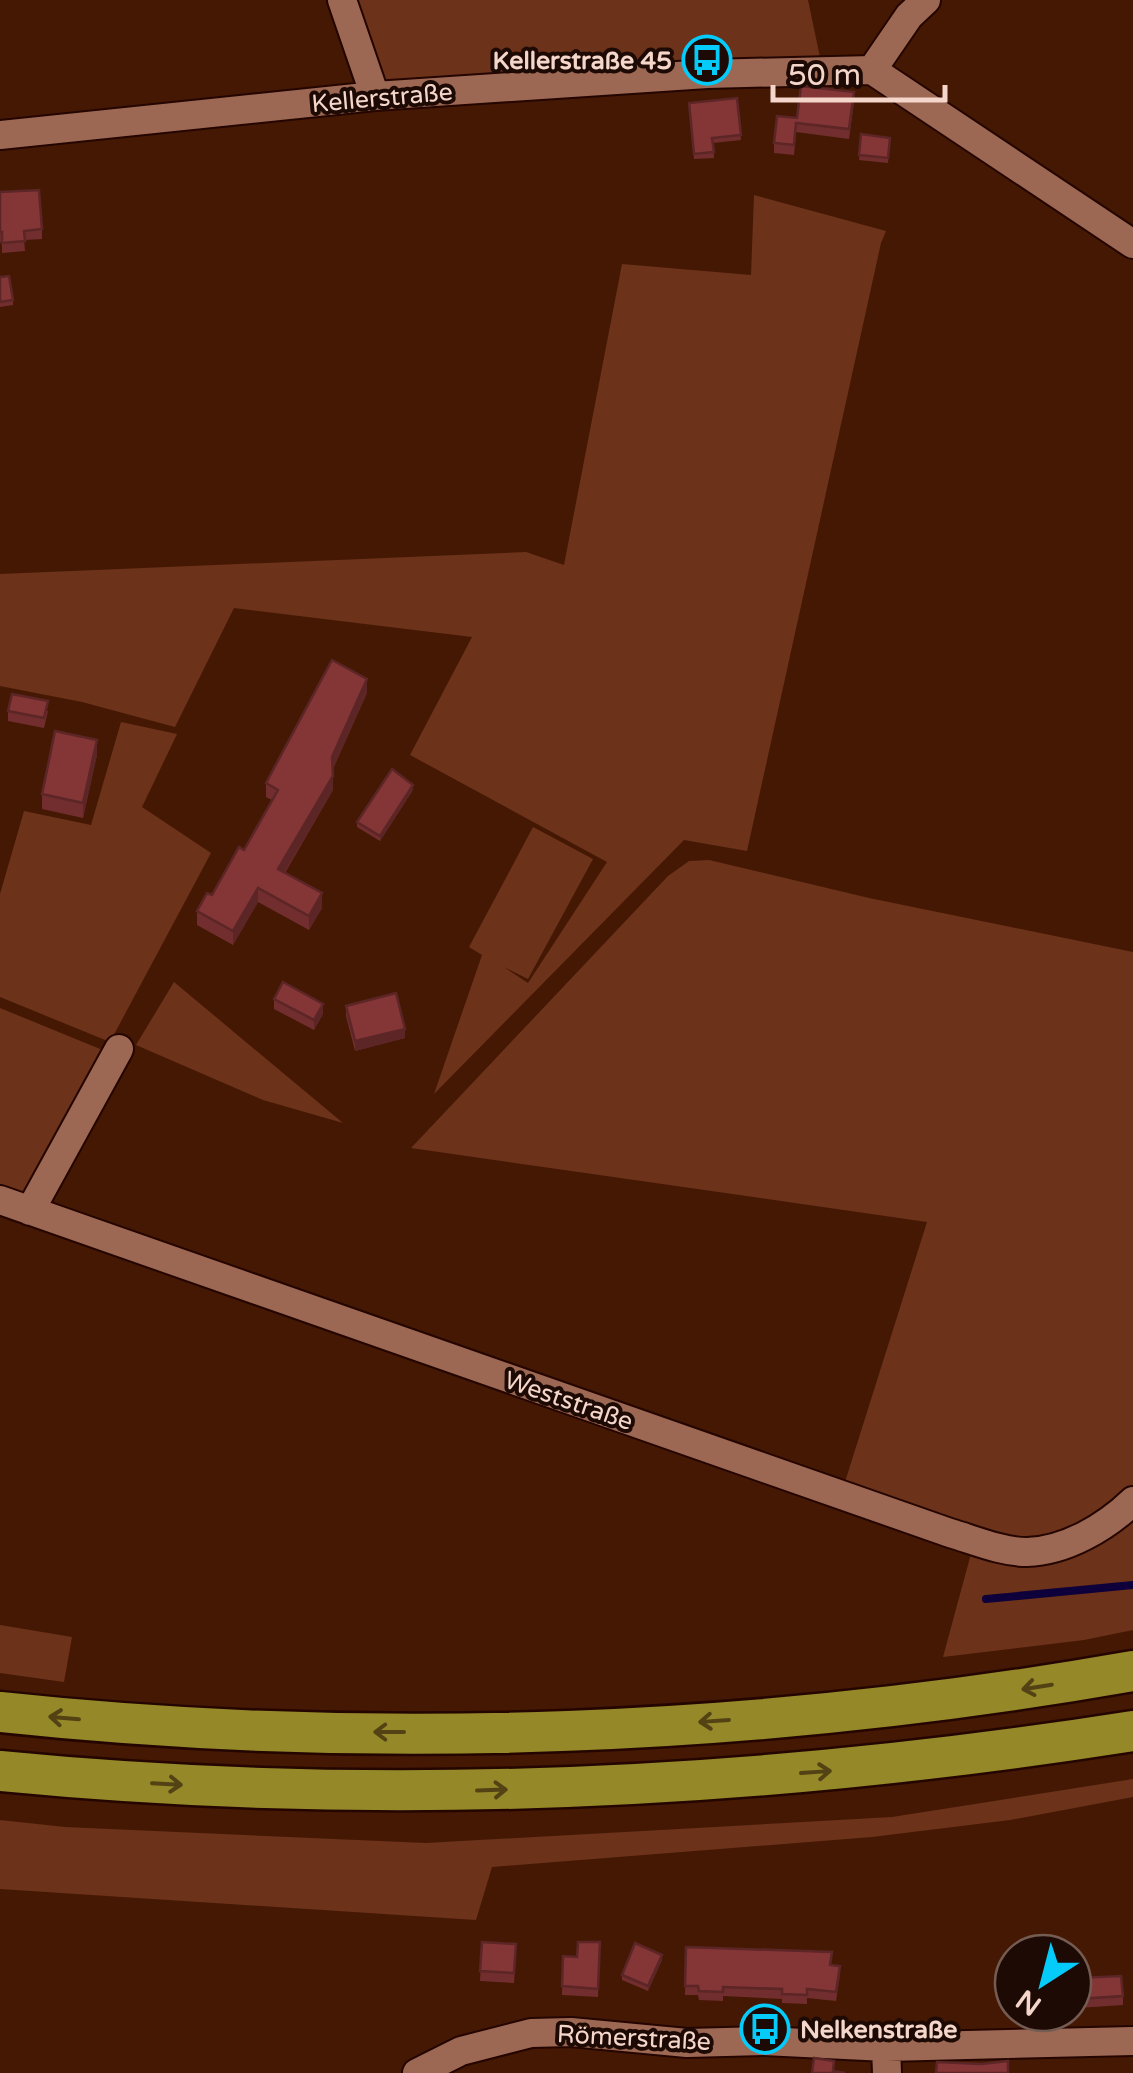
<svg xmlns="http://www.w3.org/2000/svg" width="1133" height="2073" viewBox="0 0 1133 2073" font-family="'Varela Round',sans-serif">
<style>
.green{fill:#6c321a}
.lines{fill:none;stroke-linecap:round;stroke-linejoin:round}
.stream{stroke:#0e003b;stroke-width:8}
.minor-casing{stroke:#240500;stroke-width:32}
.highway-casing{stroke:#240500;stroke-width:45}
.minor{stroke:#9d6853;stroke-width:28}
.highway{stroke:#948828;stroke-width:40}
.wall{fill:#722e2e}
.shaded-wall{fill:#5c2526}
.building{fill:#843536;stroke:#5c2526;stroke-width:2.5}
.oneway{stroke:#534314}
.labels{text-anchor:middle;stroke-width:8;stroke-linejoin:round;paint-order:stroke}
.poi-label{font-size:25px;font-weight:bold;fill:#f4d6ca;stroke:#1e0a04;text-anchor:end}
.street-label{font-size:25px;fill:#f4d6ca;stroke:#1e0a04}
</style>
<rect width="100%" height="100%" fill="#451804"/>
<path class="green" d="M347,0h461l13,62 -443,26z
M754,195l132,36 -5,12 -134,608 -63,-11 -250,254 48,-139 -13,-8 64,-120 60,32 -65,120 -24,-12 24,16 79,-121 -197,-107 62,-118 -238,-29 -59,119 -93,-25 -82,-16v-112l526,-22 38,13 58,-301 129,11z
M121,722l56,12 -35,73 69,46 -101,189 -110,-45v-103l24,-83 67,14z
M709,860l160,38 264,54v537c-20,19 -60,45 -87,49 -53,8 -149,-35 -202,-53l83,-263 -516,-74 257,-272 21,-15z
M174,982l169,141 -80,-23 -127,-55z
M0,1008l105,43 -85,148 -20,-8z
M1133,1513v117l-49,10 -141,17 29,-107 54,9z
M0,1625l72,12 -8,45 -64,-9z
M1133,1779v18l-123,23 -138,17 -380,30 -16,53 -476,-31v-69l65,7 361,16 466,-26z"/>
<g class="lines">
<path class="stream" d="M986,1599l147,-14"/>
<g class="minor-casing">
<path id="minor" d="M342,0l33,96
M872,70l37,-54 17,-16
M0,135l375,-39 332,-22 165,-4 261,174
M0,1200l950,333c24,7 52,19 77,19 39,-1 79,-25 106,-51
M30,1211l89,-162
M886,2047l1,26
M417,2073l44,-22 70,-18 40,-1 116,11 77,-2 122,6 247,-6"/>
</g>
<g class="highway-casing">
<path id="highway" d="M0,1712c373,40 764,24 1133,-41
M0,1771c378,37 758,19 1133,-40"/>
</g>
<use href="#minor" class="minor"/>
<use href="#highway" class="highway"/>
</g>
<path class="wall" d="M737,98l4,42 -28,3 1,15 -20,1 -5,-56z
M854,102l-5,37 -53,-7 -2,23 -20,-2v-10l23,-25z
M861,134l29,4 -2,25 -29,-3z
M0,192l42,37v10l-18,1 1,11 -23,2v-11h-2z
M0,277l13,23v5l-13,2z
M367,693l-34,76v21l-48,83 37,35 -13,22 -51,-28 -25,43 -36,-20v-14l15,-16 32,-45 28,-50 -6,-3v-14z
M8,711h40l-4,17 -36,-7z
M97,755l-14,63 -41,-9v-15z
M413,790l-33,51 -23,-14v-5z
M274,999l49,15 -9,16 -40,-21z
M346,1006l59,32 -50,13 -9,-35z
M482,1942l34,12 -2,29 -34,-2z
M600,1942l-2,55 -36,-2 1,-39 14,1z
M686,1947l145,18 9,10 -4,26 -29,-3v6l-25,-1v-4l-59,-3v5l-24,-1 -1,-5h-13z
M1002,1958h11v48h-11z
M1073,1958v15l5,5 45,18v9l-45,3v4h-5z
M662,1960l-14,31 -26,-11v-5z"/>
<path class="shaded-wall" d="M367,679v14l-35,78v-14z
M97,740v15l-14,63v-15z
M333,776v14l-55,93v-14z
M413,785v5l-33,51v-5z
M258,888v14l-25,43v-14z
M322,893v15l-13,22v-14z
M323,1004v10l-9,16v-10z
M405,1029v9l-50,13v-10z
M662,1955v5l-14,31v-5z"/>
<path class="building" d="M801,86l53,6 -5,37 -53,-6 -2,22 -20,-2 3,-27 20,2z
M737,98l4,37 -29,3 2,14 -20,2 -5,-51z
M861,134l29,4 -2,20 -29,-3z
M39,190l3,39 -18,2 1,10 -23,2v-11h-2v-40z
M9,276l4,24 -13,2v-25z
M332,660l35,19 -35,78 1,19 -55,93 44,24 -13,23 -51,-28 -25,43 -36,-20 10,-18 5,2 27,-48 5,3 34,-60 -12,-7z
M12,694l36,7 -4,17 -36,-7z
M55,731l42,9 -14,63 -41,-9z
M392,769l21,16 -33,51 -23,-14z
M283,982l40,22 -9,16 -40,-21z
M396,993l9,36 -50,12 -9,-35z
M482,1942l34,2 -2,29 -34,-2z
M578,1942h22l-2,47 -36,-3 1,-30 14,1z
M635,1943l27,12 -14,31 -26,-11z
M686,1947l146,5 -2,13 10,1 -4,26 -29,-3v6l-25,-1v-5l-59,-2v5l-24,-1 -1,-5h-13z
M1002,1958h11v39h-11z
M1073,1958v15h5v5l43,-2 2,20 -45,3v4h-5z
M814,2058l20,3 -1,10 12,2h-33z
M1008,2061v12h-72l1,-11 44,2z"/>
<defs><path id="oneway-shaft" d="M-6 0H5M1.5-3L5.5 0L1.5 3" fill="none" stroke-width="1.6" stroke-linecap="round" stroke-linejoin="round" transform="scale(2.5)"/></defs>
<g class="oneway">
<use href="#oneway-shaft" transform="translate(1037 1687) rotate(171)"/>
<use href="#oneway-shaft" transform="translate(64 1718) rotate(-175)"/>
<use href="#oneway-shaft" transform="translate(714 1721) rotate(176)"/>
<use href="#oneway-shaft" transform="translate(389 1732) rotate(180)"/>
<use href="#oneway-shaft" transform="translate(816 1772) rotate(-4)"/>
<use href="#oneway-shaft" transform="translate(167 1784) rotate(3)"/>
<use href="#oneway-shaft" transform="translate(492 1790) rotate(-2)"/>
</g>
<defs>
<g id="bus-ring" transform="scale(2.5)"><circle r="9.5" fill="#1e0a04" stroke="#04cbf9" stroke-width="1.5"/><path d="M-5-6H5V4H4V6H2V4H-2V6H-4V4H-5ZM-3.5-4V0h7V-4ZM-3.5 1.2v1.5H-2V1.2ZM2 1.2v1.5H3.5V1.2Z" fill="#04cbf9"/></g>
</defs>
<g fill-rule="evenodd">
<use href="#bus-ring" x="707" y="60"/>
<use href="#bus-ring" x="765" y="2029"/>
</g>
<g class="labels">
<g class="poi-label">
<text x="672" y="69">Kellerstraße 45</text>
<text x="800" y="2038" text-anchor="start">Nelkenstraße</text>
</g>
<g class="street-label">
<text transform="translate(382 97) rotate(-5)" y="9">Kellerstraße</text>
<text transform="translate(569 1400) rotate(19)" y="9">Weststraße</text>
<text transform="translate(634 2037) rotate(3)" y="9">Römerstraße</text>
</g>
</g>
<g transform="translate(1043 1983) rotate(216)"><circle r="48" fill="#1e0a04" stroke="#745c53" stroke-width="2.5"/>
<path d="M0-8L18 38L0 25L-18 38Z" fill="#04cbf9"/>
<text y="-15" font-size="28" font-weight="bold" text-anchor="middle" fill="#f4d6ca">N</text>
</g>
<path d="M773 85v15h172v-15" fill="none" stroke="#f4d6ca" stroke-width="5"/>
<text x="788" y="85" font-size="30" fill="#f4d6ca" stroke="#1e0a04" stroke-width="8" paint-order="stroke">50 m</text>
</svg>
